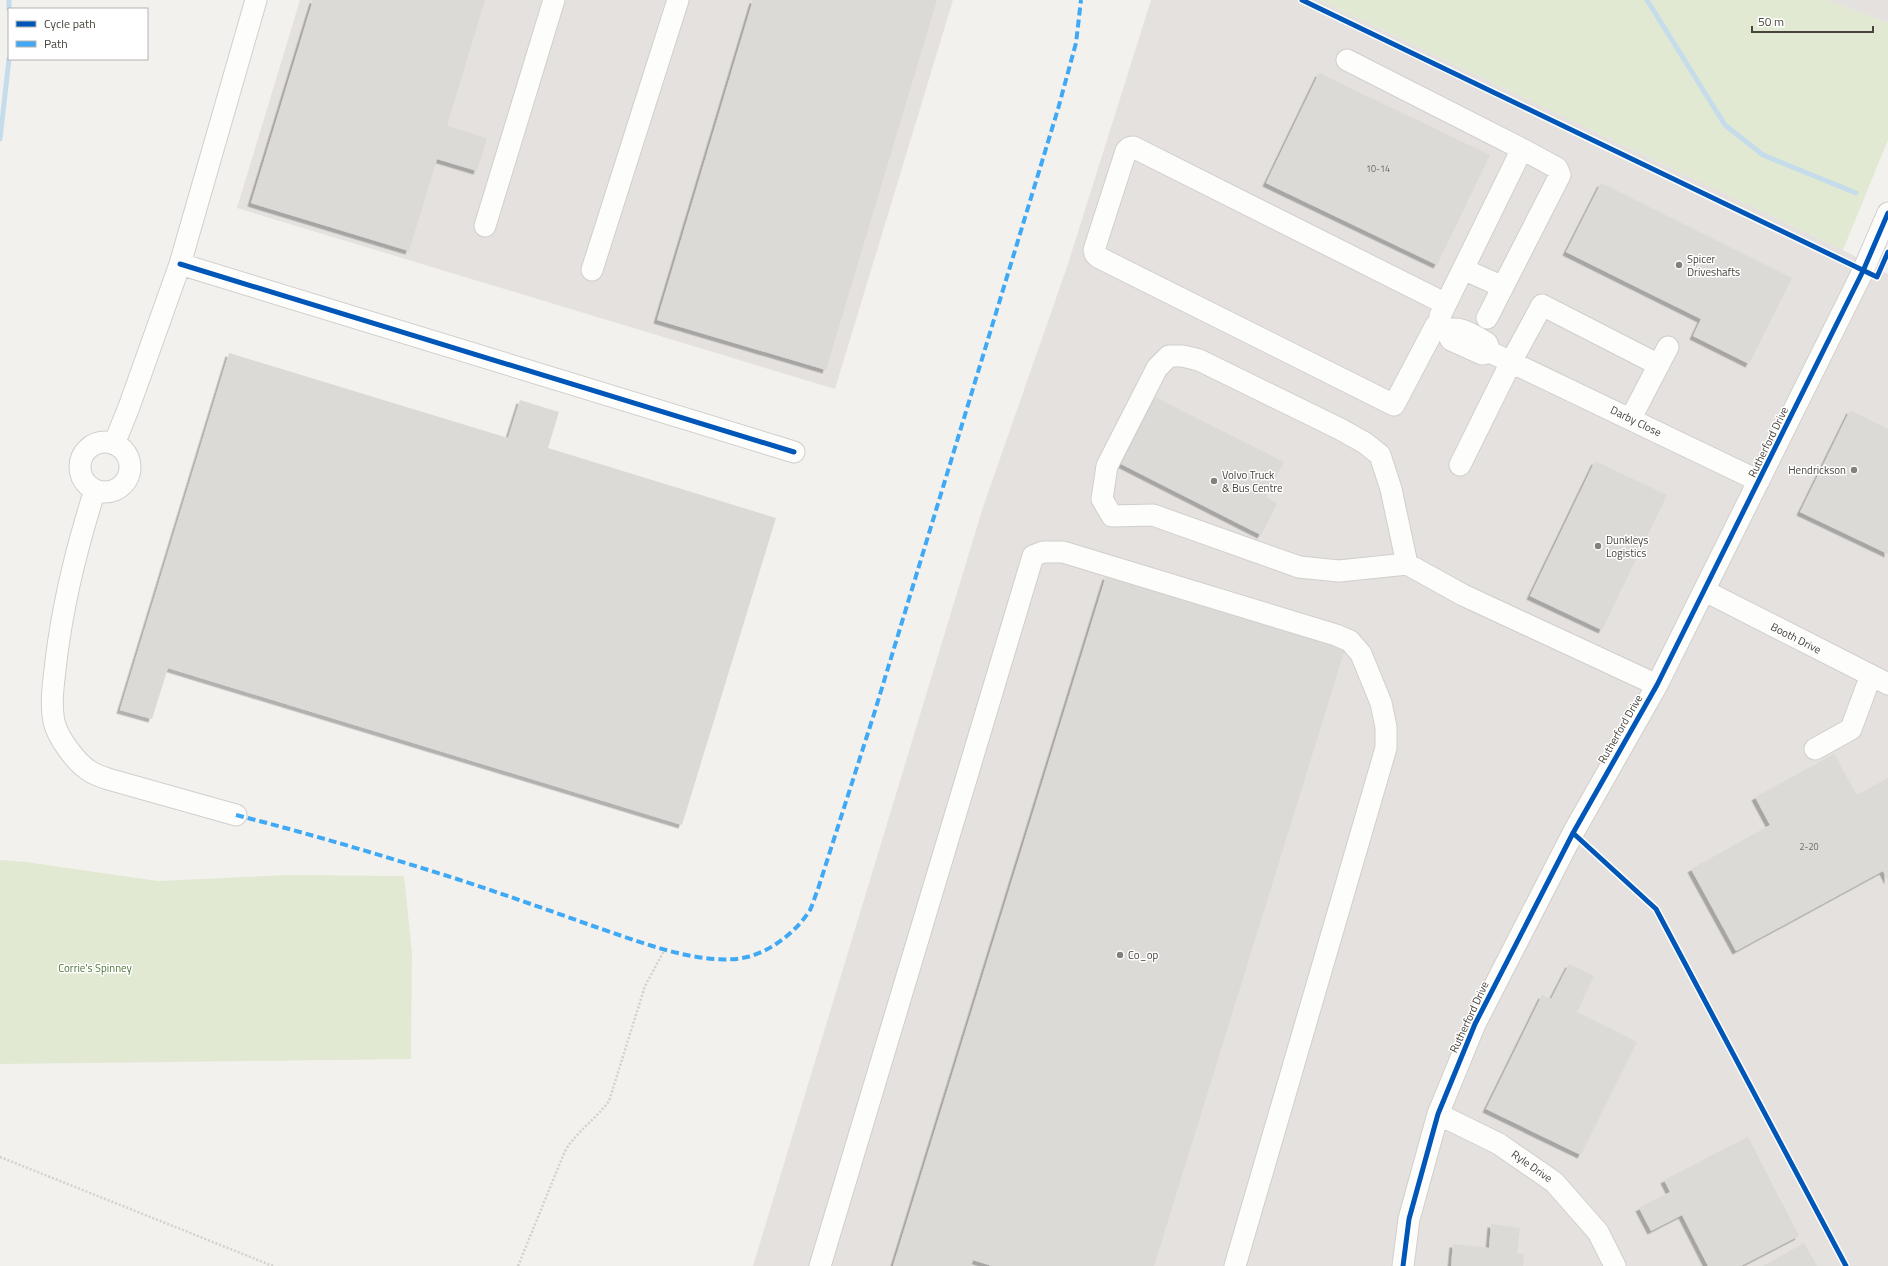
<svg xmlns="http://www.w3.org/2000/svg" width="1888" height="1266" viewBox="0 0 1888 1266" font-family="'Titillium Web',sans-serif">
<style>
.industrial{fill:#e4e1de}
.green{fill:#e1e9d2}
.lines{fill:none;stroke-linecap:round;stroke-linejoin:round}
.stream{stroke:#c5dcea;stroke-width:5}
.building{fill:#dcdad7;filter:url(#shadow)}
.minor-casing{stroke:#d1cfcc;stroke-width:23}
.path{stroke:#d2d1cc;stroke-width:2.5;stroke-dasharray:2 2;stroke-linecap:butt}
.minor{stroke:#fdfdfc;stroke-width:21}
.quiet{stroke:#3fa9f5;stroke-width:4;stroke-dasharray:8 4;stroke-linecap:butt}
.cycleway-casing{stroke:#fff;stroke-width:8}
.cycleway{stroke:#0057b8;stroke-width:5}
.poi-dot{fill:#84807a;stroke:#fff;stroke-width:1.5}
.labels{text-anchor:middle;stroke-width:3;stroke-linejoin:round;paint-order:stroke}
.number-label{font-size:9px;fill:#6e6a63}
.poi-label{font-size:11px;fill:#48433b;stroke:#fff;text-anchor:start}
.street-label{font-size:11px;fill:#48433b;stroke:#fff}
.park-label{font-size:11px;fill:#4d7434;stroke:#fff}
</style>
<defs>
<filter id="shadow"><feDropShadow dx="-3.5" dy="3.5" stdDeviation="0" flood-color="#0004"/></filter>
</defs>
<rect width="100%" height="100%" fill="#f3f1ee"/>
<path class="industrial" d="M300,0h653l-118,389 -598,-181z
M1151,0h169l523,250 45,24v992h-1135l230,-759 85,-243z
M1826,0h62v23z"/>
<path class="green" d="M1320,0h506l62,23v117l-45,110z
M0,860l26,2 132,19 131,-6 115,1 8,77 -1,106 -411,5z"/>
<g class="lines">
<path class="stream" d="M9,0v9
M1647,0l78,125 38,30 93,38
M0,139l9,-80"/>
</g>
<path class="building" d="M313,0h172l-38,126 40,12 -10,33 -40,-12 -28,92 -158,-48z
M753,0h184l-111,370 -169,-50z
M1319,73l171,82 -53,110 -171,-82z
M1601,183l191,95 -43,86 -56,-28 8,-17 -135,-67z
M229,353l279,85 12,-38 39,12 -11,36 228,70 -94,307 -514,-157 -16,51 -32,-9z
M1155,397l129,65 -18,35 11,6 -16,32 -140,-71z
M1850,410l38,19v125l-88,-42z
M1595,461l72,34 -65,135 -72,-34z
M1106,576l239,73 -191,617h-162l-19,-6 -2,6h-78z
M1834,754l23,41 31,-17v103l-5,-10 -147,80 -45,-82 79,-44 -15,-28z
M1569,964l25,12 -17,36 60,30 -56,113 -95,-46 56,-114 9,4z
M1748,1137l51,99 -58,30h-33l-26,-51 -31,16 -12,-23 31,-16 -6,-12z
M1491,1224l29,4 -3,25 7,1 -1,12h-72l2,-22 36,4z
M1804,1243l13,23h-54z"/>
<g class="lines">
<g class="minor-casing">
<path id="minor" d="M1347,60l175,89 -82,167
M485,226l69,-226
M180,264l614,188
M1463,269l40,18
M592,270l86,-270
M1487,318l73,-143 -3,-7 -35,-19
M1436,325l-42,80 -296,-148 -3,-3 -1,-4 32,-99 3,-3 4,-1 313,157
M1490,352l-3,-9c-14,-8 -25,-17 -41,-13l5,10 31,14 8,-2 269,129
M1631,418l37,-71
M80 467a25 25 0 1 1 50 0a25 25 0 1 1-50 0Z
M114,444l15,-37 51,-143 76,-264
M1460,465l51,-103 31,-57 117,60
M95,490c-18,56 -32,113 -39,171 -2,20 -6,40 -2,61 4,16 22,41 37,50 5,3 11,5 17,7l128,36
M1407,564l-16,-75 -11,-34 -15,-12 -25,-14 -141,-69 -16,-4h-14l-12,12 -50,98 -5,33 10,17 41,-1 146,52 40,4 68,-7 56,31 194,90
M1705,591l183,93
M1815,749l36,-20 20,-54
M1438,1114l61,30 55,38 44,50 17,34
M820,1266l213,-710 10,-4h20l273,83 14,6 11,13 20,49 5,24v21l-151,518
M1403,1266l6,-47 29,-105 37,-90 98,-191 84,-148 206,-414 25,-58"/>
</g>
<path class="path" d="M0,1157l273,109
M518,1266l47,-115c12,-20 31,-32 44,-50l36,-115 20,-37"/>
<use href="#minor" class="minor"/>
<path class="quiet" d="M236,815c75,19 148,41 221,64 46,15 91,31 136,47 42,14 110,42 154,31 25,-6 50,-26 63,-47 3,-6 5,-14 8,-21l56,-175 184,-605 18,-66 5,-43"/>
<g class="cycleway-casing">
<path id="cycleway" d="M1302,0l575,277 11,-25
M180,264l614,188
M1573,833l83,76 190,357
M1403,1266l6,-47 29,-105 37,-90 98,-191 84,-148 206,-414 25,-58"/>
</g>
<use href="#cycleway" class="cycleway"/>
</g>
<g class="poi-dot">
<circle cx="1679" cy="265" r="4"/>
<circle cx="1854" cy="470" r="4"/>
<circle cx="1214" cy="481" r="4"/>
<circle cx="1598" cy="546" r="4"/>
<circle cx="1120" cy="955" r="4"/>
</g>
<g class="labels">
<g class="number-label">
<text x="1378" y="172">10-14</text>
<text x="1809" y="850">2-20</text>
</g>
<g class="poi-label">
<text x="1687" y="263">Spicer<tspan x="1687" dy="13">Driveshafts</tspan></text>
<text x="1846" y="474" text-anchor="end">Hendrickson</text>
<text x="1222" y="479">Volvo Truck<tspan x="1222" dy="13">&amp; Bus Centre</tspan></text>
<text x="1606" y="544">Dunkleys<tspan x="1606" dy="13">Logistics</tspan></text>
<text x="1128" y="959">Co_op</text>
</g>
<g class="street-label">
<text transform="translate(1636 421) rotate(26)" y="4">Darby Close</text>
<text transform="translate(1768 442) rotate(-64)" y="4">Rutherford Drive</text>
<text transform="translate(1796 638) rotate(27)" y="4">Booth Drive</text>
<text transform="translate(1620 729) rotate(-60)" y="4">Rutherford Drive</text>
<text transform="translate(1469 1017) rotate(-65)" y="4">Rutherford Drive</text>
<text transform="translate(1532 1166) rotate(35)" y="4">Ryle Drive</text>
</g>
<g class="park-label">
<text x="95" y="972">Corrie's Spinney</text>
</g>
</g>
<rect x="8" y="8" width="140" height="52" fill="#ffffff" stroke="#b6b4b1"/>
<rect x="16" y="21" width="20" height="6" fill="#0057b8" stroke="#b6b4b1"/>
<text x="44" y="28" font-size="12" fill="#48433b">Cycle path</text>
<rect x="16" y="41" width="20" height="6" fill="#3fa9f5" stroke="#b6b4b1"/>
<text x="44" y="48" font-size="12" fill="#48433b">Path</text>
<path d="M1752 26v6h121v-6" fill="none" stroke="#48433b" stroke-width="2"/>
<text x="1758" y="26" font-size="12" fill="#48433b" stroke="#ffffff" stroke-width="3" paint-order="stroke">50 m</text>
</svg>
